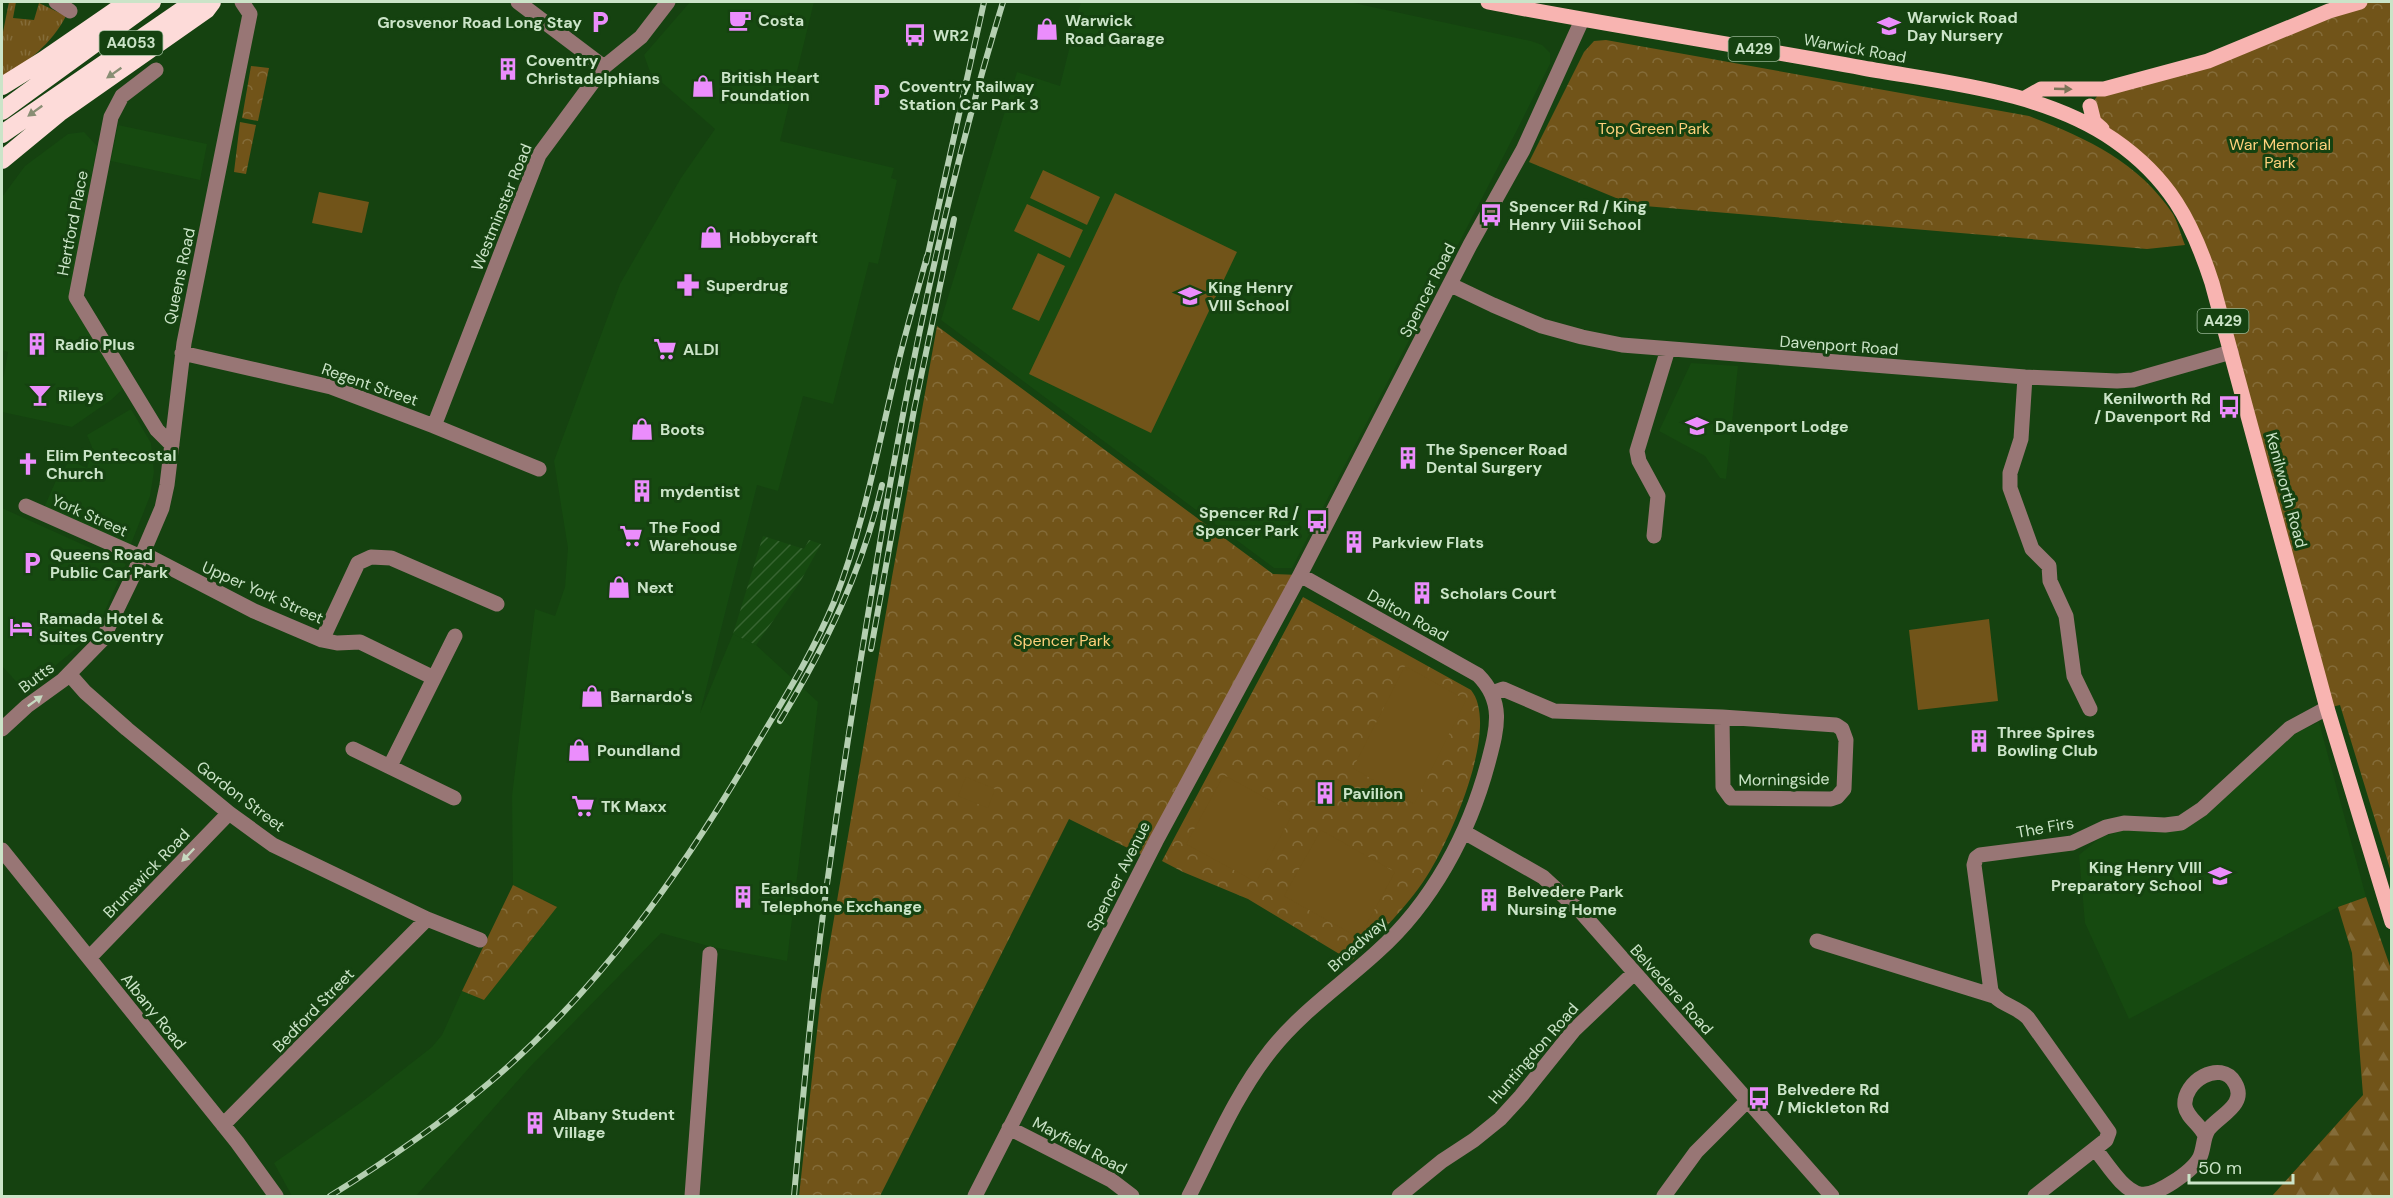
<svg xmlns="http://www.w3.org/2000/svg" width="2393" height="1198" viewBox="0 0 2393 1198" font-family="'DM Sans',sans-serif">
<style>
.built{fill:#164a10}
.industrial{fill:url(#industrial-furrows)}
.grass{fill:url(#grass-tufts)}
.forest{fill:url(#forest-firs)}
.park{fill:url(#park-crowns)}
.pitch{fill:#715419}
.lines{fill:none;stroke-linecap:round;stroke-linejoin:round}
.minor{stroke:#987675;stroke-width:15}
.major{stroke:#f8b4b1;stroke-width:15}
.highway{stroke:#fddbd9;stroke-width:18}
.rail-casing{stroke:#b4cfb1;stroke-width:6}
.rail{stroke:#154210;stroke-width:4;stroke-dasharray:11;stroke-linecap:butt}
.oneway{fill:#898e74}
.oneway2{fill:#7b7558}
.oneway3{fill:#c6d9c0}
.labels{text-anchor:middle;stroke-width:6;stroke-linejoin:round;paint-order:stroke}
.shield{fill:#154210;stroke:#94b391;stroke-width:1.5}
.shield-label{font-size:15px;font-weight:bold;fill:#cbe4c8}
.poi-label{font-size:16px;font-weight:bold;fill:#cbe4c8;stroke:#154210;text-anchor:start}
.street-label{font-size:16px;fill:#cbe4c8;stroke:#154210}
.park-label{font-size:16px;fill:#fed07c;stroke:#154210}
</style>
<defs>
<pattern id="industrial-furrows" width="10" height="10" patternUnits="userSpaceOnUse" patternTransform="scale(1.5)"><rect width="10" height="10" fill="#164a10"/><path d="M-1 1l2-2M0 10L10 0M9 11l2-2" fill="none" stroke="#376431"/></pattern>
<pattern id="grass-tufts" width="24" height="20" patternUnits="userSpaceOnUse" patternTransform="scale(1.5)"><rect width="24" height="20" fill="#715419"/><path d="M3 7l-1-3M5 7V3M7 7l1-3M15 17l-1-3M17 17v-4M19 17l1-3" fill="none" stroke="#846c39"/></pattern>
<pattern id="forest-firs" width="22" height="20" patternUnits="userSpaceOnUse" patternTransform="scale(1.5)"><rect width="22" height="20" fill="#715419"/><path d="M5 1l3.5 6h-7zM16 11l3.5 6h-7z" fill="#846c39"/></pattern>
<pattern id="park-crowns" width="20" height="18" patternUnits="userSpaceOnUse" patternTransform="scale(1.5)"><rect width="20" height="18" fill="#715419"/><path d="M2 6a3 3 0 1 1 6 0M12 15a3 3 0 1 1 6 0" fill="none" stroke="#846c39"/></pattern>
</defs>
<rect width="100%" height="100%" fill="#154210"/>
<path class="built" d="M690,2h124l-34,139 114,27 -3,10 6,2 -19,84 -9,-2 -36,142 -30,-8 -25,95 -21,-6 -57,228 33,-79 23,11 62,57 -31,259 -75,-14 -51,-14 -132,135 -113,128h-124l-18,-33 89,-62 69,-54 10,-12 20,-44 22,9 72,-94 -43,-21 -1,-89 23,-187 20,7 10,-29 3,-39 -14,-87 66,-177 61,-106 34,-49 -65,-57 -6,-17z
M1081,2h268l182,39 11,4 8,8v11l-34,68 -224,436h-18l-333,-248 76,-248 43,14z
M118,125l89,19 -7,36 -89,-19z
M84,132l13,14 -27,149 55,92 -14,13 -39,27 -70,-15v-26l6,-34 -6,-2v-153l23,-31 43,-32z
M1691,363l47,3 -12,113 -6,-1 -15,-22 -46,-25z
M131,409l20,34 3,29 -4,24 -21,53 -86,-39 19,-43 3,1 4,-8 18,8 5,-21 -5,-12z
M2,508l124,56 -31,69 -68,56h-4l-21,-23z
M2319,722l47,175 -28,10 -209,112 -44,-96 -6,-68 22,-18 28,-8 49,2 108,-93z"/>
<path class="industrial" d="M763,536l41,13 5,-9 12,4 -21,38 -44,63 -23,-11z"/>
<path class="grass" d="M9,2h7l-3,16 21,2 5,-17 27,13c-15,29 -38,45 -64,63v-42z"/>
<path class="forest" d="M2366,897l25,72v227h-119l91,-101 -11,-142 -14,-46z"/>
<path class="park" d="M2360,2h31v870l-51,-167 -13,3 -134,-479 -103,-123 8,-11z
M1606,40l423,76c56,21 110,46 144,98 5,9 8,21 12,31l-38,4 -514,-44 -104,-43 55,-110 10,-11z
M251,66l18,2 -11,53 -16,-3z
M240,122l16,3 -10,49 -12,-2z
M937,326l336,248 27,1 -152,283 -79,-39 -189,377h-81l22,-201 71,-418z
M1303,597l168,93c29,36 -19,145 -41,181 -18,31 -53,66 -79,90l-103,-62 -65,-27 -21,-11z
M513,885l44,22 -73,93 -22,-9z"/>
<path class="pitch" d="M1043,170l57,27 -13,28 -57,-27z
M319,192l50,10 -7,31 -50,-10z
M1115,193l122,59 -86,181 -122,-59z
M1027,204l56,26 -13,28 -56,-27z
M1038,253l27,13 -26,55 -27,-12z
M1989,619l9,82 -80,9 -9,-80z
M1405,666l61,34 -52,104 -61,-36z
M1224,775l69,38 -37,69 -70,-38z
M966,777l29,12 -7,19 -30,-12z
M1321,830l74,42 -36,66 -75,-42z"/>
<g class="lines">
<path class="minor" d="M56,2l14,9
M518,2l86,65
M156,70l-34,26 -11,21 -35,180 81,133 15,15
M1451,285l42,20 49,21 40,11 40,8 403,32 92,4 16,-1 98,-28
M182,353l149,34 103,39 105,43
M2025,377l-4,62 -11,34v15l22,61 17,17 1,15 16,35 8,60 16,33
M434,426l105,-271 65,-88 37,-30 27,-35
M26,506l115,51
M1654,536l4,-40 -19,-35 -2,-10 31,-102
M142,553l112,58 68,29 15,3 23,-1 74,36
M322,640l36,-77 13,-6 20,1 106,46
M70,675l15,17 42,37 102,84 44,32 154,74 53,21
M1492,693l11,-4 51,22 168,6 114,8 6,4 4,11 -2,49 -7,8 -6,2 -100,-1 -8,-11 -1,-70
M2,729l25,-23 36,-26 39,-40 31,-64 29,-68 5,-23 17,-142 66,-329 -8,-12
M353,749l101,49
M390,766l65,-130
M1464,832l79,45 39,36 250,283
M2,850l235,292 39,54
M1817,941l177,55
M89,958l140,-145
M223,1125l204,-206
M1009,1128l102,52 21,16
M2095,1149c12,14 27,41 45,45 16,3 53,-23 60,-37 4,-9 3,-19 8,-27 10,-14 40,-25 27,-47 -14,-25 -53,-1 -50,23 2,12 16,19 20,30
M692,1196l18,-242
M975,1196l181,-355 144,-266 170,-330 53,-95 59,-130
M1189,1196c25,-49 47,-102 82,-146 30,-38 70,-65 106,-98 55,-49 92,-118 111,-189 9,-34 17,-61 -10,-88l-178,-100
M1399,1196l43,-35 32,-21 26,-21 21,-23 53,-66 59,-56
M1664,1196l32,-44 51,-51
M2035,1196l71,-56 3,-8 -81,-114c-11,-12 -29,-13 -37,-27l-17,-126 2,-7 4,-3 92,-12 34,-16 18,-4 41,2 16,-2 21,-14 88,-81 37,-20"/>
<path class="major" d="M1488,2c125,24 250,43 375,66 84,15 180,23 251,72 55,38 78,81 98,143l115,425 65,214
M2025,98l16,-9h63l104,-28 121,-50 31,-9
M2090,106l4,16 8,7"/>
<path class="highway" d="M2,86l42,-26 84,-58
M2,111l150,-109
M2,134l192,-132
M2,160l57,-47 147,-103 6,-8"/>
<g class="rail-casing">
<path id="rail" d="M926,263l58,-261
M871,649l43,-239 40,-191
M780,721c46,-76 82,-149 102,-236
M330,1196c55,-34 109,-71 159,-113 108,-91 191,-208 262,-329 29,-49 61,-99 83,-152 30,-76 44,-156 63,-234 9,-38 20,-75 30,-112
M794,1196c10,-111 20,-223 36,-333 16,-119 36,-238 56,-356 30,-170 66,-340 117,-505"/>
</g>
<use href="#rail" class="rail"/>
</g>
<defs><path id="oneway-solid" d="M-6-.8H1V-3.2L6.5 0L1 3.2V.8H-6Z" transform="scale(1.5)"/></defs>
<g class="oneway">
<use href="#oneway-solid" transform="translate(114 73) rotate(145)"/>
<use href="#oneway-solid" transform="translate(35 111) rotate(144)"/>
</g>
<use class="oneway2" href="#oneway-solid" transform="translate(2063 89) rotate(2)"/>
<g class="oneway3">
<use href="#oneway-solid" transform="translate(35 701) rotate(-36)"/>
<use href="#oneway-solid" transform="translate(188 855) rotate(134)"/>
</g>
<defs>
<g id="cafe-bare" transform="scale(1.8)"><path d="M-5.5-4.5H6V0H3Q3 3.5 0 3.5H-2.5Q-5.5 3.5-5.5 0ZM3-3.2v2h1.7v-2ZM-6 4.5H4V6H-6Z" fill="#eb8dfc" stroke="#154210" stroke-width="2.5" paint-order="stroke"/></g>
<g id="parking-bare" transform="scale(1.8)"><path d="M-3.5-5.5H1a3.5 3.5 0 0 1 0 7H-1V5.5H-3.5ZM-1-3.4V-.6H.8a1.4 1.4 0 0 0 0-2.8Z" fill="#eb8dfc" stroke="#154210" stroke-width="2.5" paint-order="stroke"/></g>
<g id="school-bare" transform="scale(1.8)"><path d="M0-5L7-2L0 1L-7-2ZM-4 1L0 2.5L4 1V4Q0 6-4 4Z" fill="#eb8dfc" stroke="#154210" stroke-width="2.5" paint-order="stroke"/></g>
<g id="shop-bare" transform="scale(1.8)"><path d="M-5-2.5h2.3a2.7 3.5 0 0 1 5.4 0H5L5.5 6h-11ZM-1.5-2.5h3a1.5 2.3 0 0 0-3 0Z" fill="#eb8dfc" stroke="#154210" stroke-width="2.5" paint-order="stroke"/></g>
<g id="bus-bare" transform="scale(1.8)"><path d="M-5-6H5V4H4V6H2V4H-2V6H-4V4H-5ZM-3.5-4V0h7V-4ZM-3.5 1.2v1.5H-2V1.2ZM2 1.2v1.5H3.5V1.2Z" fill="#eb8dfc" stroke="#154210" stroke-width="2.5" paint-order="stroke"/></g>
<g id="building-bare" transform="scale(1.8)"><path d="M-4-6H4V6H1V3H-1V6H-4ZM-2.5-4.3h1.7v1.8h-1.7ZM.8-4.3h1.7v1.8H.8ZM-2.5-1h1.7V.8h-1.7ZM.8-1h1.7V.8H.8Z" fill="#eb8dfc" stroke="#154210" stroke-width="2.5" paint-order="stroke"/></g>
<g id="pharmacy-bare" transform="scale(1.8)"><path d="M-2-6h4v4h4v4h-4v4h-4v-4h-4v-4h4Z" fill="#eb8dfc" stroke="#154210" stroke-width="2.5" paint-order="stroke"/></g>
<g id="supermarket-bare" transform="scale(1.8)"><path d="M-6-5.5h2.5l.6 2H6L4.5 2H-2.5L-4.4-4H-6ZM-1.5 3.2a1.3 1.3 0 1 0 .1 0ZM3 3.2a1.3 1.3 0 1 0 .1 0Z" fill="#eb8dfc" stroke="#154210" stroke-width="2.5" paint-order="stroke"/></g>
<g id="bar-bare" transform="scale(1.8)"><path d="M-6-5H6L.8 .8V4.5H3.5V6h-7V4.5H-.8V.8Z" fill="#eb8dfc" stroke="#154210" stroke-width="2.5" paint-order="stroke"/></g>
<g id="church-bare" transform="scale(1.8)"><path d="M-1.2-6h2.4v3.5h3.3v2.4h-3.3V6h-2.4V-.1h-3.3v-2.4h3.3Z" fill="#eb8dfc" stroke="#154210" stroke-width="2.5" paint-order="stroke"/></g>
<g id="hotel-bare" transform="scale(1.8)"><path d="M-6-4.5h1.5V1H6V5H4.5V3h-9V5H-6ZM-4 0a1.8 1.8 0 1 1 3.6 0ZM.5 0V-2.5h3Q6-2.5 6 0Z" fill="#eb8dfc" stroke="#154210" stroke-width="2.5" paint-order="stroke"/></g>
</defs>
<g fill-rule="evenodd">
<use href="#cafe-bare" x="740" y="20"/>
<use href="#parking-bare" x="600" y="22"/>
<use href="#school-bare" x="1889" y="26"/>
<use href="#shop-bare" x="1047" y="29"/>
<use href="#bus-bare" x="915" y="35"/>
<use href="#building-bare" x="508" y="69"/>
<use href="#shop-bare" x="703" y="86"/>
<use href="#parking-bare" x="881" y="95"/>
<use href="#bus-bare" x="1491" y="215"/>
<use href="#shop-bare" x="711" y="237"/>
<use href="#pharmacy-bare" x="688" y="285"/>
<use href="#school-bare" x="1190" y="296"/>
<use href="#building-bare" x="37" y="344"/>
<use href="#supermarket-bare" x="665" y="349"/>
<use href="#bar-bare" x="40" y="395"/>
<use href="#bus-bare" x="2229" y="407"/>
<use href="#school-bare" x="1697" y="426"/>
<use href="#shop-bare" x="642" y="429"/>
<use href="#building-bare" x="1408" y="458"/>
<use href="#church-bare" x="28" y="464"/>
<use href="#building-bare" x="642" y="491"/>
<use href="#bus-bare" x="1317" y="521"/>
<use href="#supermarket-bare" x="631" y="536"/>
<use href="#building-bare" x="1354" y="542"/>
<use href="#parking-bare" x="32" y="563"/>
<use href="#shop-bare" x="619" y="587"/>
<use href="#building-bare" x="1422" y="593"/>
<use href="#hotel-bare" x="21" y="627"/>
<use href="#shop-bare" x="592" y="696"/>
<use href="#building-bare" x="1979" y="741"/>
<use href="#shop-bare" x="579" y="750"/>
<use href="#building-bare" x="1325" y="793"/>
<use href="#supermarket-bare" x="583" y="806"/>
<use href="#school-bare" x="2220" y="876"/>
<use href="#building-bare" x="743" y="897"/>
<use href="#building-bare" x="1489" y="900"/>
<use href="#bus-bare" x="1759" y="1098"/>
<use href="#building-bare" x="535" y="1123"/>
</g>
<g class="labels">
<g class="shield">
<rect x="99.5" y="31" width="63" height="24" rx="4.5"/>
<rect x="1728.5" y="37" width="51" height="24" rx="4.5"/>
<rect x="2197.5" y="309" width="51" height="24" rx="4.5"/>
</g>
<g class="shield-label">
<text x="131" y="48">A4053</text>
<text x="1754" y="54">A429</text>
<text x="2223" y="326">A429</text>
</g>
<g class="poi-label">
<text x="1907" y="23">Warwick Road<tspan x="1907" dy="18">Day Nursery</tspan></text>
<text x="758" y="26">Costa</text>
<text x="1065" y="26">Warwick<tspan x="1065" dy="18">Road Garage</tspan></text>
<text x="582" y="28" text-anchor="end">Grosvenor Road Long Stay</text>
<text x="933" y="41">WR2</text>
<text x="526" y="66">Coventry<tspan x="526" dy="18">Christadelphians</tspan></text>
<text x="721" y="83">British Heart<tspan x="721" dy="18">Foundation</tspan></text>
<text x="899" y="92">Coventry Railway<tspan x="899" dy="18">Station Car Park 3</tspan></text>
<text x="1509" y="212">Spencer Rd / King<tspan x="1509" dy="18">Henry Viii School</tspan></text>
<text x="729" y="243">Hobbycraft</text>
<text x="706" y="291">Superdrug</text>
<text x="1208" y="293">King Henry<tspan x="1208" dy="18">VIII School</tspan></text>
<text x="55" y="350">Radio Plus</text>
<text x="683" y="355">ALDI</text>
<text x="58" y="401">Rileys</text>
<text x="2211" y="404" text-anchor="end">Kenilworth Rd<tspan x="2211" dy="18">/ Davenport Rd</tspan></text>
<text x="1715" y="432">Davenport Lodge</text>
<text x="660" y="435">Boots</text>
<text x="1426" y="455">The Spencer Road<tspan x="1426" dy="18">Dental Surgery</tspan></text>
<text x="46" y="461">Elim Pentecostal<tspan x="46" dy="18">Church</tspan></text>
<text x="660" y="497">mydentist</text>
<text x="1299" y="518" text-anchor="end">Spencer Rd /<tspan x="1299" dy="18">Spencer Park</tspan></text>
<text x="649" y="533">The Food<tspan x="649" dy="18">Warehouse</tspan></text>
<text x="1372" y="548">Parkview Flats</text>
<text x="50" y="560">Queens Road<tspan x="50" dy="18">Public Car Park</tspan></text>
<text x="637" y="593">Next</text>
<text x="1440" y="599">Scholars Court</text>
<text x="39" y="624">Ramada Hotel &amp;<tspan x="39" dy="18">Suites Coventry</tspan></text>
<text x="610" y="702">Barnardo's</text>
<text x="1997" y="738">Three Spires<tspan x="1997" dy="18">Bowling Club</tspan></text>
<text x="597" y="756">Poundland</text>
<text x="1343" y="799">Pavilion</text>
<text x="601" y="812">TK Maxx</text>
<text x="2202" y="873" text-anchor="end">King Henry VIII<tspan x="2202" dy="18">Preparatory School</tspan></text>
<text x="761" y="894">Earlsdon<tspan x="761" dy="18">Telephone Exchange</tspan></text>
<text x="1507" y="897">Belvedere Park<tspan x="1507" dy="18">Nursing Home</tspan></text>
<text x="1777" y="1095">Belvedere Rd<tspan x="1777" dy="18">/ Mickleton Rd</tspan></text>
<text x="553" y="1120">Albany Student<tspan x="553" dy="18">Village</tspan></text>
</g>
<g class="street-label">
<text transform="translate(1855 48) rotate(10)" y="6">Warwick Road</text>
<text transform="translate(501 207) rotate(-68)" y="6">Westminster Road</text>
<text transform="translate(72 223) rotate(-79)" y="6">Hertford Place</text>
<text transform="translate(179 276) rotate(-78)" y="6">Queens Road</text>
<text transform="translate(1427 290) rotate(-63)" y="6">Spencer Road</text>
<text transform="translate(1839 345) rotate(4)" y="6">Davenport Road</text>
<text transform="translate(370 384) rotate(19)" y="6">Regent Street</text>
<text transform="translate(2287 490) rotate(75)" y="6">Kenilworth Road</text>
<text transform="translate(90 515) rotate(24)" y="6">York Street</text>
<text transform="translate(263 592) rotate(24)" y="6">Upper York Street</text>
<text transform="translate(1408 615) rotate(29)" y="6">Dalton Road</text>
<text transform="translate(36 677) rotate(-37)" y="6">Butts</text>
<text transform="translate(1784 779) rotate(-1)" y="6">Morningside</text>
<text transform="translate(241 796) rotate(37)" y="6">Gordon Street</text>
<text transform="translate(2045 827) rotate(-10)" y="6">The Firs</text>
<text transform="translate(146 873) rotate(-46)" y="6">Brunswick Road</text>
<text transform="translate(1118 876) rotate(-63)" y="6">Spencer Avenue</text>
<text transform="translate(1357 944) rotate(-42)" y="6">Broadway</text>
<text transform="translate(1672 989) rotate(48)" y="6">Belvedere Road</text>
<text transform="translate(313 1010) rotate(-46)" y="6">Bedford Street</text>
<text transform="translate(154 1011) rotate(51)" y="6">Albany Road</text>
<text transform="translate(1533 1053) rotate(-49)" y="6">Huntingdon Road</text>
<text transform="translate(1080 1145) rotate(28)" y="6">Mayfield Road</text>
</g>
<g class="park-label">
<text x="1654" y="134">Top Green Park</text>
<text x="2280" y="150">War Memorial<tspan x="2280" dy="18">Park</tspan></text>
<text x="1062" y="646">Spencer Park</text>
</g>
</g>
<rect width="2393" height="1198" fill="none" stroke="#cbe4c8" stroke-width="6"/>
<path d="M2189 1174v9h104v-9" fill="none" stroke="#cbe4c8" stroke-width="3"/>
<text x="2198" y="1174" font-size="18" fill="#cbe4c8" stroke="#154210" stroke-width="4.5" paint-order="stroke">50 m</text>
</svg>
